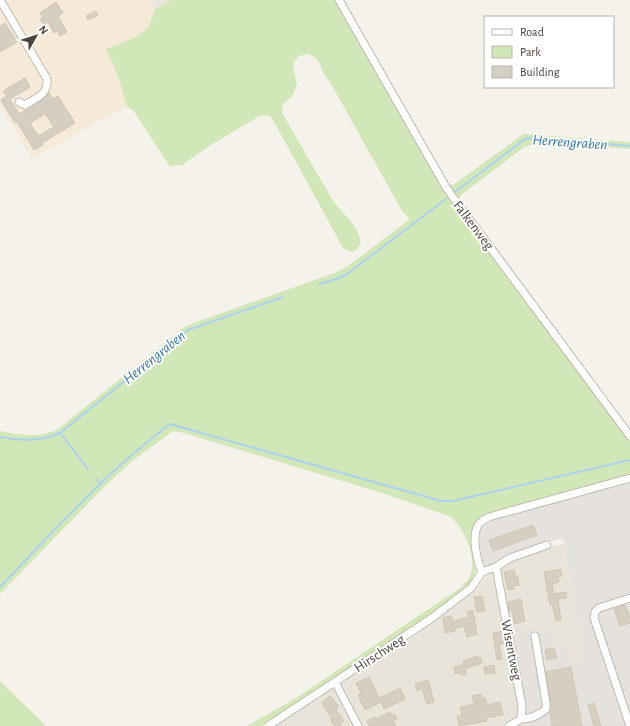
<svg xmlns="http://www.w3.org/2000/svg" width="630" height="726" viewBox="0 0 630 726" font-family="'Alegreya Sans',sans-serif">
<style>
.residential{fill:#e9e4da}
.commercial{fill:#f5e9d8}
.industrial{fill:#e5e1dd}
.green{fill:#d1e7b7}
.lines{fill:none;stroke-linecap:round;stroke-linejoin:round}
.stream{stroke:#abd2ee;stroke-width:2}
.building{fill:#d6cec1;stroke:#d1c6b5;fill-rule:evenodd}
.minor-casing{stroke:#c0baae;stroke-width:9}
.minor{stroke:#fff;stroke-width:7}
.labels{text-anchor:middle;stroke-width:4;stroke-linejoin:round;paint-order:stroke}
.street-label{font-size:14px;fill:#494339;stroke:#fff}
.water-label{font-size:15px;font-style:italic;fill:#3477aa;stroke:#fff}
</style>
<rect width="100%" height="100%" fill="#f5f2ec"/>
<path class="residential" d="M149,0h22l-16,10z
M564,544l19,105 -3,1 2,12 -13,3 -14,-15 -23,-14 -21,-6 18,96h-256l141,-90 60,-45 13,-15 23,-14 38,-15z"/>
<path class="commercial" d="M0,0h149l6,10 -7,18 -14,10 -28,11 12,27 9,31 -6,2 -89,50 -32,-54z"/>
<path class="industrial" d="M630,482v244h-101l-19,-96 21,-3 2,9 19,-3 3,17 11,-2 3,16 13,-2 -2,-12 3,-1 -20,-111 -21,6 -50,21h-6l-4,-5 -3,-24 1,-7 14,-10z"/>
<path class="green" d="M171,0h165l116,202 178,238v36l-151,43 -4,53 -5,12 -6,7 -52,37 -113,75 -38,23h-14l49,-28 164,-110c3,-4 8,-7 10,-12 8,-17 -6,-50 -21,-60l-67,-23 -198,-60 -11,-2 -41,30 -28,26 -104,107v-163c19,4 38,7 57,-1l127,-103 7,-3 146,-52 11,-6 62,-47 -8,-8 -72,-129c-2,-3 -5,-5 -6,-8 -5,-11 -4,-16 -17,-20l-8,2 -5,6 -1,4 4,19 -5,11 -9,8 -1,9 50,86c11,16 25,24 29,43l-4,7 -6,3 -8,-4 -71,-130c-4,-4 -8,-3 -14,-1l-49,29 -27,19 -12,1 -4,-5 -33,-51 -6,-3 -9,-31 -12,-27 28,-11 14,-10 7,-18z
M524,134l106,8v7l-92,-6 -14,4 -63,48 -3,5 -11,-16 6,1z
M0,681l46,45h-46z"/>
<g class="lines">
<path class="stream" d="M455,192l70,-53 8,-1 97,8
M320,284l19,-6 8,-4 99,-75
M60,433l28,36
M0,437c20,4 42,4 60,-4l128,-103 95,-33
M97,479l3,4
M0,587c54,-56 107,-116 170,-163l271,77h12l177,-41"/>
</g>
<path class="building" d="M56,2l7,11 -5,3 9,16 -7,4 -3,-5 -3,2 -6,-11 -4,3 -4,-6 3,-1 -3,-5z
M96,11l2,4 -10,5 -2,-4z
M5,23l12,19 -17,10v-26z
M25,78l5,9 -20,12 9,15 21,-12 9,-9 4,6 5,-3 17,27 -33,20 1,2 -9,5 -17,-28 -2,1 -14,-23 6,-4 -4,-5zM45,114l9,13 -16,9 -8,-13z
M533,525l4,10 -44,16 -4,-11z
M561,569l1,7 -4,1 1,5 -7,2 2,10 12,-2 1,6 -9,1 3,21 -5,1 -4,-17 -2,1 -6,-33z
M514,570l2,7h2l1,8 -6,1 1,3 -6,1 -4,-18z
M482,596l3,15 -8,1 -3,-15z
M521,599l4,22 -11,3 -2,-14 -3,1 -1,-9z
M625,605l5,13v5l-10,3 -6,-17z
M473,610l4,24 -10,3 -3,-11 -9,2v3l-10,2 -2,-15 8,-2 2,5 16,-4 -2,-5z
M503,631l2,12 -6,2 3,14 -5,1 -4,-27z
M554,648l3,10 -10,2 -2,-10z
M478,656l1,3 2,-1 1,5 -17,6 1,5 -5,1 -1,-2 -5,1 -1,-7 10,-3 -1,-3z
M494,665l1,8 -10,1 -1,-7z
M571,667l11,59h-30l-2,-14 1,-10 -5,-30z
M369,677l10,21 21,-10 5,11 -21,10 -3,-7 -16,8 -7,-15 3,-2 -5,-10z
M428,680l6,22 -7,2 -5,-15 -5,2 -2,-7z
M481,694l1,4h3l2,7 13,-3 3,13 -17,3 1,3 -28,5 -2,-10h5l-2,-9 14,-3 -2,-8z
M330,696l8,9 -1,1 1,2 -2,2 8,11 -4,2 2,3h-7l-5,-7 2,-1 -9,-12 2,-1 -3,-3z
M594,703l7,23h-7l-6,-21z
M390,712l1,2 4,1 2,4 -4,2 3,5h-27l-2,-5 8,-4 1,2z"/>
<g class="lines">
<g class="minor-casing">
<path id="minor" d="M0,0l47,79c1,16 -10,18 -22,26l-6,-3
M339,0l108,189 183,247
M496,567l26,139 -1,13 -12,7
M482,572l14,-5 14,-9 37,-13
M630,598l-31,10 -4,4 -1,6 36,108
M335,682l23,44
M521,719c9,0 18,-4 25,-10v-6l-11,-67
M268,726l164,-108 39,-30 11,-16c-5,-11 -10,-33 -5,-45 2,-5 8,-8 12,-10l141,-39"/>
</g>
<use href="#minor" class="minor"/>
</g>
<g class="labels">
<g class="street-label">
<text transform="translate(474 225) rotate(53)" y="5">Falkenweg</text>
<text transform="translate(512 650) rotate(79)" y="5">Wisentweg</text>
<text transform="translate(379 653) rotate(-33)" y="5">Hirschweg</text>
</g>
<g class="water-label">
<text transform="translate(570 142) rotate(4)" y="5">Herrengraben</text>
<text transform="translate(154 357) rotate(-39)" y="5">Herrengraben</text>
</g>
</g>
<rect x="484" y="16" width="130" height="72" fill="#ffffff" stroke="#b6b4b0"/>
<rect x="492" y="29" width="20" height="6" fill="#ffffff" stroke="#b6b4b0"/>
<text x="520" y="36" font-size="12" fill="#494339">Road</text>
<rect x="492" y="46" width="20" height="12" fill="#d1e7b7" stroke="#b6b4b0"/>
<text x="520" y="56" font-size="12" fill="#494339">Park</text>
<rect x="492" y="66" width="20" height="12" fill="#d6cec1" stroke="#b6b4b0"/>
<text x="520" y="76" font-size="12" fill="#494339">Building</text>
<g transform="translate(36 36) rotate(51)" stroke="#ffffff" stroke-width="3" paint-order="stroke">
<path d="M0-3L7 15L0 10L-7 15Z" fill="#494339"/>
<text y="-6" font-size="11" font-weight="bold" text-anchor="middle" fill="#494339">N</text>
</g>
</svg>
